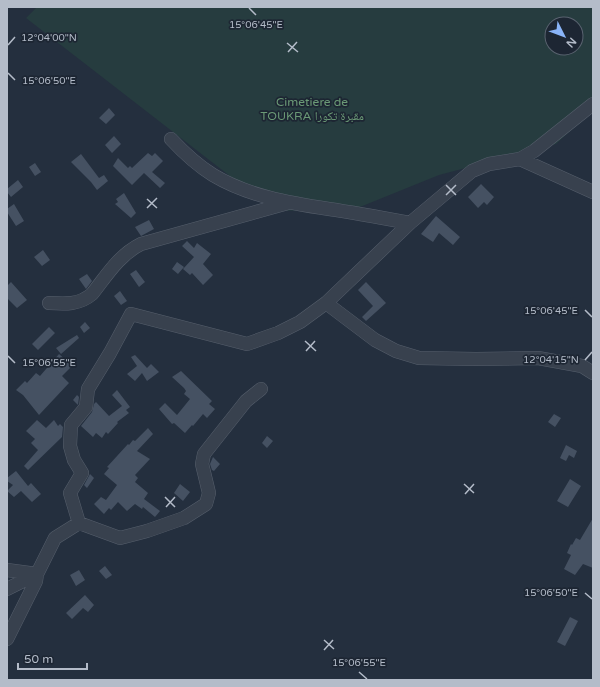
<svg xmlns="http://www.w3.org/2000/svg" width="600" height="687" viewBox="0 0 600 687" font-family="'Varela Round','Noto Naskh Arabic',sans-serif">
<style>
.green{fill:#263c3f;fill-rule:evenodd}
.building{fill:#455162}
.lines{fill:none;stroke-linecap:round;stroke-linejoin:round}
.minor-casing{stroke:#565f6c;stroke-width:14}
.minor{stroke:#38414e;stroke-width:13}
.ticks{fill:none;stroke:#b4bcc9;stroke-width:1.5}
.labels{text-anchor:middle;stroke-width:3.5;stroke-linejoin:round;paint-order:stroke}
.park-label{font-size:12px;fill:#6b9a76;stroke:#1d2633}
.ticks-label{font-size:10px;text-anchor:middle;fill:#b4bcc9;stroke:#1d2633;stroke-width:3.5;stroke-linejoin:round;paint-order:stroke}
</style>
<rect width="100%" height="100%" fill="#242f3e"/>
<path class="green" d="M37,7h556v103l-37,34 -117,31 -84,34 -80,2 -249,-193zM552,24h24v24h-24z"/>
<path class="building" d="M109,108l6,7 -9,9 -7,-6z
M114,136l7,8 -9,9 -7,-8z
M148,153l4,3 3,-3 8,8 -11,11 13,11 -5,5 -16,-15 -12,12 -19,-19 5,-8 10,10 2,-2 2,2z
M81,154l18,24 5,-3 4,6 -11,9 -6,-8 -20,-20z
M35,163l6,9 -6,4 -6,-9z
M18,180l5,7 -12,10 -4,-5v-3z
M481,184l13,13 -7,8 -3,-3 -6,6 -10,-11z
M124,193l12,20 -5,5 -16,-14 3,-2 -2,-3z
M14,204l10,17 -8,5 -9,-14v-3z
M436,216l24,21 -7,8 -14,-12 -6,9 -12,-8z
M149,220l5,9 -13,7 -6,-9z
M187,241l7,7 3,-5 14,11 -8,10 10,11 -10,10 -11,-12 -2,2 -7,-6 11,-12 -12,-11z
M43,250l7,10 -8,6 -8,-9z
M177,262l7,5 -6,7 -6,-5z
M136,270l9,12 -6,5 -9,-13z
M87,274l5,7 -6,8 -7,-10z
M11,282l16,18 -10,8 -10,-10v-12z
M366,282l20,21 -20,18 -4,-4 11,-11 -15,-16z
M120,291l7,10 -6,4 -7,-9z
M85,322l5,6 -6,5 -4,-6z
M49,327l6,6 -17,17 -6,-6z
M77,335l2,3 -18,16 -5,-6z
M59,354l13,12 -10,10 7,7 -30,32 -16,-20 -7,-5 9,-9 2,2 9,-10 4,3z
M135,355l12,13 4,-4 8,8 -12,9 -5,-8 -7,8 -8,-7 10,-8 -6,-9z
M181,371l31,30 -3,3 6,5 -8,9 -4,-4 -10,12 -1,-1 -7,8 -11,-10 -2,1 -13,-15 6,-6 12,12 13,-16 -6,-5 2,-3 -2,-3 -12,-11z
M117,390l13,17 -4,3 3,3 -12,9 1,1 -10,11 -2,-2 -4,6 -6,-5 -3,4 -12,-11 11,-14 2,-8 2,-2 13,14 13,-10 -10,-11z
M77,395l2,2 -1,8 -5,-5z
M554,414l7,4 -6,9 -7,-5z
M37,420l9,8 8,-8 4,6 2,-2 3,3 -1,10 -34,33 -4,-4 14,-16 -7,-7 4,-4 -9,-8z
M148,428l5,6 -16,17 13,8 -15,16 3,3 -3,4 13,11 -4,6 16,12 -5,6 -12,-10 -1,2 -7,-5 -8,7 -9,-9 -7,8 -2,-2 -5,6 -10,-10 7,-7 5,3 11,-15 -13,-11 5,-6 -2,-1 21,-23 1,1 4,-5 2,1z
M267,436l6,5 -6,7 -5,-5z
M566,445l11,6 -3,7 -5,-3 -3,6 -6,-3z
M213,457l7,7 -6,7 -2,-1 -2,-6z
M16,471l12,15 3,-3 10,11 -9,8 -11,-11 -7,6 -7,-6 6,-6 -6,-4v-3z
M90,474l4,4 -7,10 -3,-3z
M570,479l11,7 -13,21 -11,-6z
M180,484l10,8 -7,9 -9,-8z
M593,518v50l-10,-4 -8,11 -11,-6 7,-14 -4,-2 4,-9 1,1 4,-7 4,2z
M105,566l7,9 -6,4 -7,-8z
M79,570l6,10 -9,6 -6,-11z
M85,595l9,10 -6,7 -5,-4 -11,11 -6,-6z
M570,617l8,4 -13,25 -8,-4z"/>
<g class="lines">
<g class="minor-casing">
<path id="minor" d="M171,139c13,14 26,26 42,36 35,21 76,28 116,34 27,4 54,9 81,14
M520,159l73,33
M49,303c16,1 30,2 43,-9 15,-19 27,-39 49,-50l147,-41
M326,303l49,37 21,11 23,7 57,1 62,-1 44,8 11,7
M261,389l-15,12 -42,53 -2,10 7,29 -3,11 -22,14 -37,13 -27,7 -41,-15 -9,-30 12,-20 -8,-13 -4,-14 1,-21 15,-18 2,-18 22,-36 21,-39 116,30 31,-11 22,-11 26,-19 84,-80 62,-52 17,-7 31,-5 14,-8 59,-47
M7,570l30,4 -1,7 -29,58
M7,589l30,-15 18,-36 24,-15"/>
</g>
<use href="#minor" class="minor"/>
</g>
<path class="ticks" d="M249,8l7,7M287,43l11,9M8,45l7,-8M288,52l9,-10M8,73l7,7M446,185l10,10M446,195l10,-10M147,199l10,9M147,208l10,-10M585,310l7,7M305,341l11,10M306,351l9,-10M8,356l7,7M585,360l7,-8M464,484l10,9M465,494l9,-10M165,497l10,10M166,507l9,-10M585,593l7,6M324,640l10,9M324,650l9,-10M359,672l8,7"/>
<g class="labels">
<g class="park-label">
<text x="312" y="106">Cimetiere de<tspan x="312" dy="14">TOUKRA مقبرة تكورا</tspan></text>
</g>
</g>
<g class="ticks-label">
<text x="256" y="28">15°06'45"E</text>
<text x="49" y="41">12°04'00"N</text>
<text x="49" y="84">15°06'50"E</text>
<text x="551" y="314">15°06'45"E</text>
<text x="551" y="363">12°04'15"N</text>
<text x="49" y="366">15°06'55"E</text>
<text x="551" y="596">15°06'50"E</text>
<text x="359" y="666">15°06'55"E</text>
</g>
<rect width="600" height="687" fill="none" stroke="#b4bcc9" stroke-width="16"/>
<g transform="translate(564 36) rotate(132)"><circle r="19" fill="#1d2633" stroke="#59626f"/>
<path d="M0-3L7 15L0 10L-7 15Z" fill="#8ab4f8"/>
<text y="-6" font-size="11" font-weight="bold" text-anchor="middle" fill="#b4bcc9">N</text>
</g>
<path d="M18 663v6h69v-6" fill="none" stroke="#b4bcc9" stroke-width="2"/>
<text x="24" y="663" font-size="12" fill="#b4bcc9" stroke="#1d2633" stroke-width="3" paint-order="stroke">50 m</text>
</svg>
